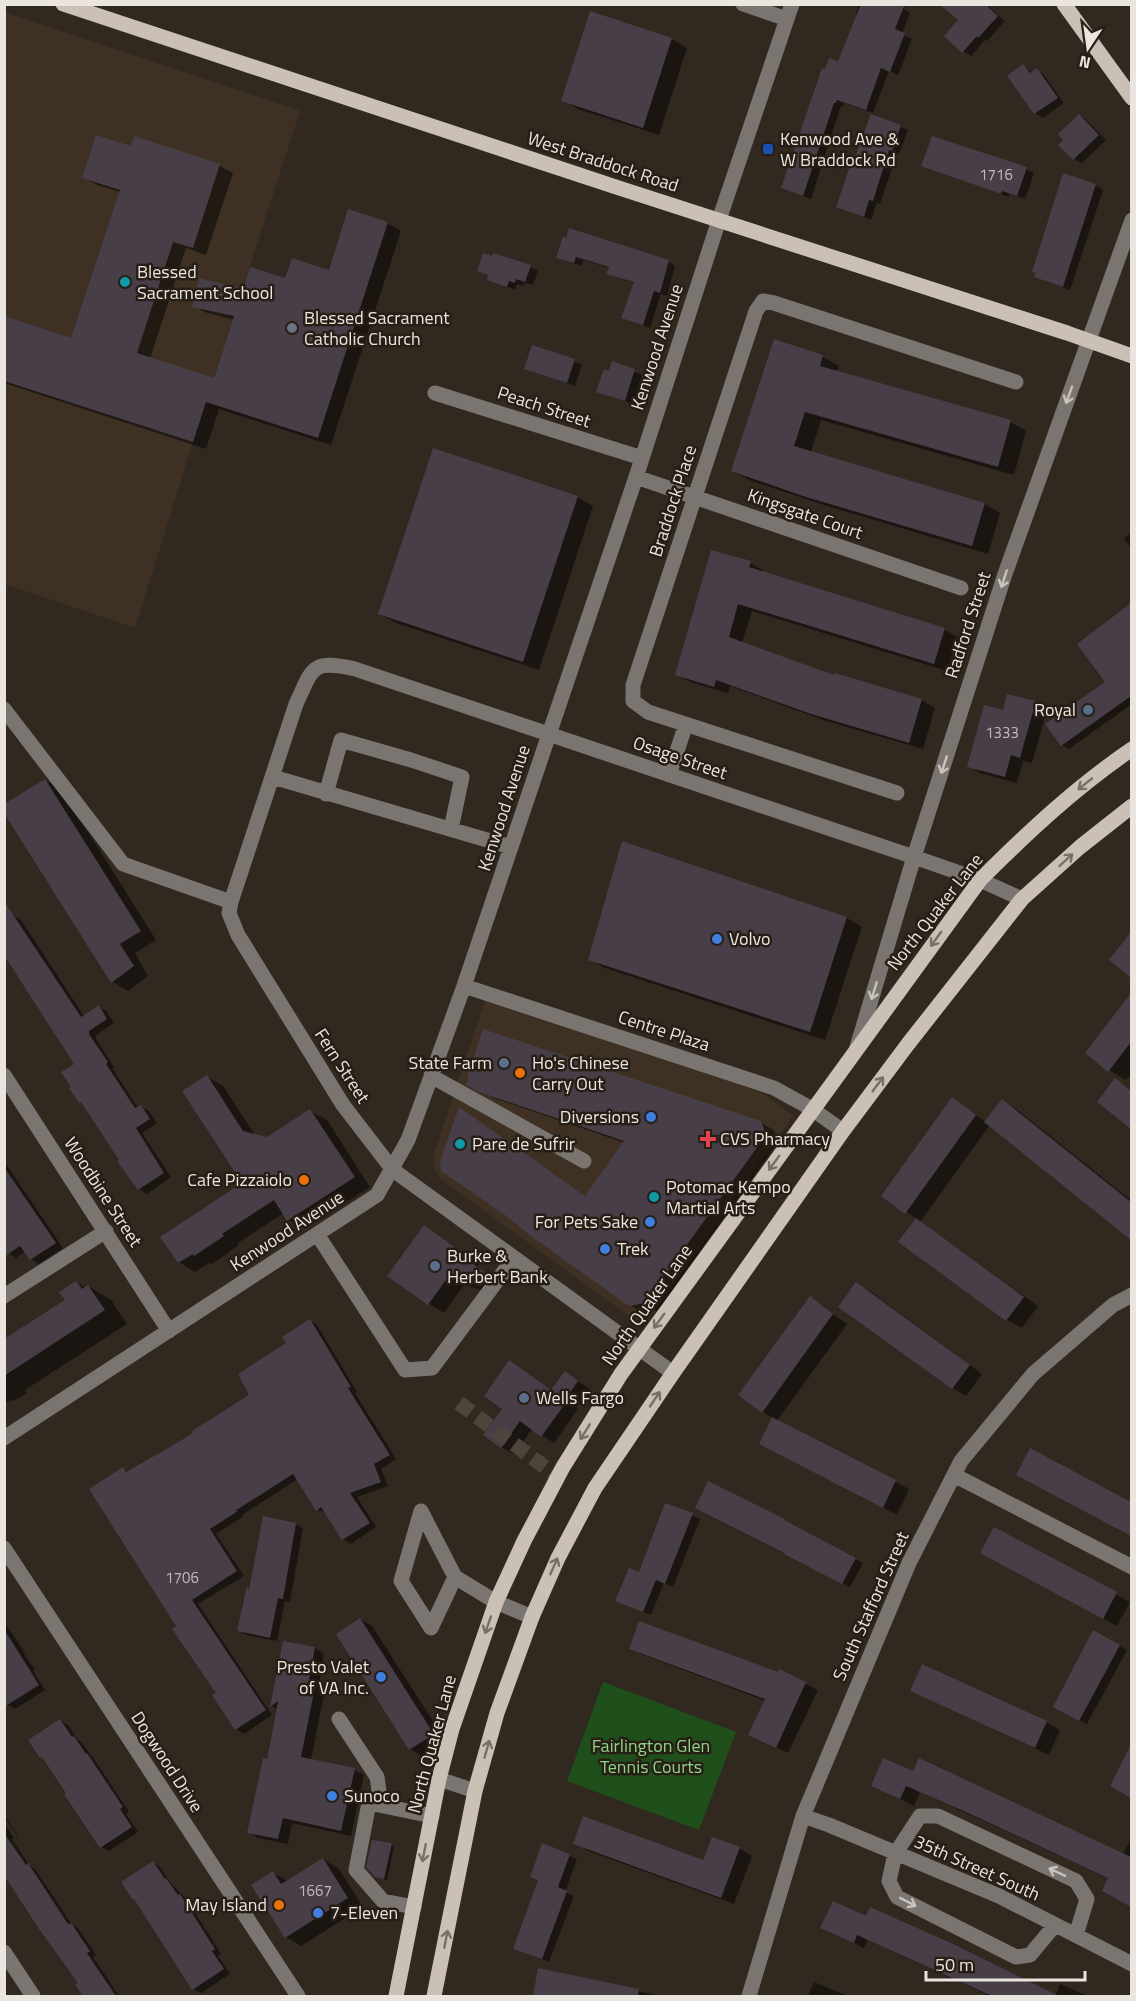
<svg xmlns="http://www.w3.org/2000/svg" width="1136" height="2001" viewBox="0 0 1136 2001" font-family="'Titillium Web',sans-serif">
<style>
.built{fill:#3e3123}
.green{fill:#1f501b}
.shadow{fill:#0007}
.building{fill:#473e48}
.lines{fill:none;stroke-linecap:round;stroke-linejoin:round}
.minor-tunnel{stroke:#4d453c;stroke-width:15;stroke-dasharray:15 8;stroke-linecap:butt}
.minor{stroke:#7a7570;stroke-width:15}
.major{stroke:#cac0b6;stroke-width:15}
.oneway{stroke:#c9c3be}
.oneway2{stroke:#787066}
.transit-dot{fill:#1a4fb4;stroke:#271f16;stroke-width:2}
.culture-dot{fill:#0f9aa8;stroke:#271f16;stroke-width:2}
.worship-dot{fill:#6b7280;stroke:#271f16;stroke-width:2}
.service-dot{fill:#5c6f8a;stroke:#271f16;stroke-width:2}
.shop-dot{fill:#3f7fe0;stroke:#271f16;stroke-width:2}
.food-dot{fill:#e8710a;stroke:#271f16;stroke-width:2}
.health-dot{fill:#e0444e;stroke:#271f16;stroke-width:2}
.labels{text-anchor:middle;stroke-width:5;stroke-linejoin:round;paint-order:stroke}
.number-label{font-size:15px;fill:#c2bbb9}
.poi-label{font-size:18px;fill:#ebe5df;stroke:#271f16;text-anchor:start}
.street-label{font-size:18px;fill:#ebe5df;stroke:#271f16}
.park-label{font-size:18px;fill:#8dd485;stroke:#271f16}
</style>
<rect width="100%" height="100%" fill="#31291f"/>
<path class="built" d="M5,12l295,99 -107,331 -58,186 -130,-44z
M485,1000l276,92 32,24 -137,194 -8,7 -8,3 -11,-4 -190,-138 -6,-14 1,-10z"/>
<path class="green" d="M603,1682l133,50 -37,98 -132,-49z"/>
<path class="shadow" d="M859,4h47l-2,5 6,4 -8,21 10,5 -14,36 -9,-4 -17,45 36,14 -9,24 -2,-1 -17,51 -3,-1 -6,17 -33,-13 35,-94 -29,-10v3h-3l-30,93 -28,-11 56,-125 19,-48 -2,-1z
M948,4h38l19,17 -18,20 -2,-1 -14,16 -8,-5 -3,-31z
M591,13l81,26 15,9 -28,87 -81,-26 -15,-9z
M1023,66l10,7 4,-3 7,5 20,28 -21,15 -8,-5z
M1079,116l7,4 20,20 -24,23 -8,-4 -14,-14z
M135,138l85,28 13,7 -27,82 -20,-7 -36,111 65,21 19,-60 -27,-7 -13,-7 92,-26 44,-8 57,-49 14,8 -70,214 -112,-36 -13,40 -202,-66v-65l68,22 48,-148 -23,-7 -13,-8 48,-29z
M931,169h95l8,4 -9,26 -16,-5v3z
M1096,185l7,5 -33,100 -34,-13z
M567,239l101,22 7,5 -8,30 -6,-2 -11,34 -27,-11 12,-34 -27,-9 2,-6 -27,-8 -2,6 -23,-9z
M494,255l36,12 8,4 -5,14 -9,-2 -1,3 -6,-2 -2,6 -26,-11 1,-3 -11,-5 14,-13z
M775,341l48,16 16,9 -3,6 175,50 15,9 -12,44 -193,-55 -10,32 174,52 15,9 -12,41 -164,-49 -75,-25 -16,-9z
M574,361l8,4 -7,21 -41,-14 -8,-4z
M613,363l29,12 -9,29 -35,-13 12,-19z
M577,497l16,9 -54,164 -143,-47 -16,-9z
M1132,531v18l-8,-10z
M750,563l13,7v3l181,56 13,8 -10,34 -195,-60 -10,32 93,34 1,-2 86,25 13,8 -12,41 -97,-28 -96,-35 -2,7 -38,-11 -14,-8z
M1132,605v99l-63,45 -7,-4 45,-63 -28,-38z
M1035,703l12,7 -15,53 -9,-2 -6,22 -37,-10 -11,-7 35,-54z
M45,780l16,9 95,151 -21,13 13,23 -20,15 -15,-9 -109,-172z
M623,843l224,75 15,9 -37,113 -220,-72 -16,-9z
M14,916l7,4 63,96 15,-9 7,4 8,12 -18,12v4l18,28 -2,1 26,40 3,-1 8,4 8,12 -15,10 29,44 -24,17 -8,-5 -8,-12z
M1132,934v42l-21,-16z
M1132,996v78l-6,6 -17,-10 -22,-17z
M207,1077l16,9 32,49 13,3 42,-27 17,9 43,67 -65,42 -17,-9 -4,-7 -46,30 1,2 -27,19 -3,-1 -14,9 -16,-10 65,-78z
M1116,1080l16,11v36l-33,-25z
M468,1084l293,39 13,7 4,12 -120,168 -15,3 -13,-8 -170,-196 126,88 39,-54 -131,-45z
M952,1099l34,23 16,-21 13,7 117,93v37l-142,-113 -70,97 118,84 -16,22 -15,-8 -107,-78 17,-23 -34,-23z
M4,1161l59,87 -24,16 -8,-5 -5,-8 -10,7 -7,-5 -5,-33z
M424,1227l55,37 -2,3 27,18 -7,9 -33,-9 -20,28 -15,-9z
M76,1282l10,6 2,-2 23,14 16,24 -102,66 2,3 -14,8 -2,-1 -7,4v-63l63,-41z
M857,1284l14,8 111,82 -16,22 -14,-8z
M810,1298l37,26 -70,97 132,68 -12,26 -136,-72 12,-25 -10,-6z
M310,1321l7,4 40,67 -2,1 41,66 -15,10 7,17 -31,11 19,30 -25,17 -8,-5 -16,-26 -9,-3 -20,-31 -56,36 2,1 -28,18 28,42 -46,28 74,111 -28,19 -8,-5 -22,-34 4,-2 -39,-67 -56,-157 6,3 49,-28 73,-49 38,-52z
M510,1362l42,29 13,-18 25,16 -14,19 2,1 -24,34 -22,-14 -18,25 -13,-7z
M666,1505l34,14 -27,68 -9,-4 -13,32 -26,-11 15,-30z
M295,1524l8,4 -13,74 -5,-1 -8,40 -31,-6 -7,-4 9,-43 2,2z
M995,1529l135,73 -13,24 -121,-65z
M794,1558l62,1 7,4 -13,24z
M360,1619l12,7 70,109 -3,9 -17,12 -12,-7z
M4,1622l20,29 -1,1 12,18 -2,1 12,19 -30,19 -7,-4 -4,-5z
M1094,1632l33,18 -40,74 -32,-17z
M285,1642l30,6 9,6 -6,36 6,4 -13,66 43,10 10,5 -13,61 -59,-13 -4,21 -30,-6 -10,-6 20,-72 10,-50 -6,-4z
M631,1648l148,26 1,-3 38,19 -30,63 -26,-12 4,-40 -123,-46z
M911,1690l135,32 14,8 -11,25z
M60,1721l8,4 9,14 4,3 13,17 35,53 -3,2 12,18 -29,19 -8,-4 -33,-54z
M1132,1748v49l-20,-12z
M884,1760l239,94 9,-17v69l-28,-16 6,-11 -190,-87 -6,14 -41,-21z
M4,1815l14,21h-1l-13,-19z
M4,1823l10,15 -2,1 17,26 6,4 37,56 6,3 18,27 -3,2 26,39h-34l-8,-11 3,-2 -76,-110z
M575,1843l129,19 35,-14 13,8 -18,48 -146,-53z
M391,1845l3,2 -7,33 -7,-2z
M543,1845l34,14 -12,33 9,4 -25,66 -34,-14 24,-67z
M323,1859l16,10 24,38 -62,39 -15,-9 -13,-64 15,8z
M153,1862l7,5 10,15 17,18 34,54 -3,2 12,18 -29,19 -8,-4z
M834,1903l221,93 5,-12 28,12h-98l-122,-56 -4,8 -42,-20z
M539,1969l122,27h-127z
M814,1982l34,14h-40z"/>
<path class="building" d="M861,4h44l-10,25 10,4 -15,39 -9,-4 -15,42 -29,-10 -1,3h-2l-31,93 -22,-8 41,-120 3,1 4,-11 9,3z
M939,4h46l13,12 -20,22 -1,-2 -15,17 -18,-17 14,-16z
M590,11l82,27 -29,90 -82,-27z
M1023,64l7,9 7,-5 21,30 -24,16 -27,-38z
M871,114l30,11 -9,26 -3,-1 -16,51 -4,-1 -5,17 -28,-10 17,-50h2z
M1079,114l20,21 -26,25 -15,-15 5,-5 -5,-6z
M96,135l35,11 3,-10 86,28 -27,84 -20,-6 -36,111 77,25 20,-62 -42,-9 7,-29 44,11 7,-22 35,11 7,-20 37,12 19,-61 40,13 -70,216 -112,-36 -13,40 -189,-61v-65l67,22 49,-148 -38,-12z
M932,136l95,31 -10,29 -15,-5 -1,3 -80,-28z
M1063,173l33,11 -33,103 -29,-10 2,-4 -4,-1z
M569,228l100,32 -9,33 -6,-2 -11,34 -22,-7 13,-36 -28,-8 3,-7 -33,-10 -2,6 -18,-5 7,-22 3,2z
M483,253l9,3 1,-3 38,12 -6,17 -9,-3 -1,4 -6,-2 -2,6 -20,-7 1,-5 -11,-4z
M774,339l49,16 -3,11 191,54 -13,47 -193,-55 -11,34 191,57 -13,43 -166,-49 -75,-26z
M532,345l43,14 -8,24 -43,-14z
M612,361l23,8 -10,32 -29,-9 8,-23 5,2z
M433,448l145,48 -55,166 -145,-48z
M711,550l40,11 -2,6 196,61 -11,36 -196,-60 -9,33 105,38 1,-2 87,26 -13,44 -98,-29 -95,-34 -2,7 -39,-12z
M1131,603v93l-70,50 -16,-22 60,-42 -28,-38z
M1007,694l29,7 -16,57 -9,-3 -6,22 -38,-10 17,-62 19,5z
M45,779l96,152 -21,13 14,22 -23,17 -107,-170v-9z
M622,841l225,76 -37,115 -222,-72z
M4,901l77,116 18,-12 8,14 -18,12v3l19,28 -2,2 29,44 6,-3 9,14 -14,9 28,45 -26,17 -21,-29 2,-1 -38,-58 -2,1 -10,-15 2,-1 -10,-15 13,-8 -70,-109z
M1131,932v46l-22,-18z
M1131,993v49l-23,30 -23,-19z
M483,1029l278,92 5,14 -121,168 -16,3 -98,-70 -23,-19 -67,-46 -1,-10 19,-54 126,89 39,-55 -145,-49 -13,-7 3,-7h-2z
M207,1075l36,56 24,6 43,-28 45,68 -68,44 -13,-21 -52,34 2,2 -30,20 -1,-2 -15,9 -18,-26 82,-54 -60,-92z
M1115,1078l16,13v38l-34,-27z
M952,1097l24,18 -71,99 -24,-18z
M1002,1099l129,103v38l-147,-118z
M4,1167l52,76 -26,17 -10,-14 -16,11z
M916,1218l108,79 -18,24 -108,-79z
M424,1225l40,29 -2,2 27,19 -8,11 -33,-9 -20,28 -41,-29z
M76,1281l6,8 6,-4 17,25 -101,66v-37l61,-39 -6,-8z
M856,1282l114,83 -18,24 -114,-82z
M810,1296l23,18 -71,99 -24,-18z
M310,1319l41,68 -3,1 42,67 -16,9 7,18 -31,11 20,30 -28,17 -21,-33 -5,4 -23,-37 -58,37h3l-28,18 27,42 -45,29 74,110 -31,20 -23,-35 4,-2 -44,-64 4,-3 -87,-137 34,-22 3,5 51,-29 16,-10 -1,-2 57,-36 -11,-21 48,-31 -4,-6z
M509,1360l42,30 14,-19 13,10 -13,19 2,1 -26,36 -21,-16 -19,27 -18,-13 19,-26 -18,-13z
M772,1417l124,63 -13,28 -124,-64z
M1030,1448l101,54v34l-115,-61z
M708,1481l77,38 -1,1 72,38 -14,26 -58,-30 1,-1 -90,-45z
M665,1503l28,10 -28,71 -9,-4 -13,32 -28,-11 14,-33 10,4z
M263,1516l33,7 -13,76 -5,-1 -8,40 -33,-7 10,-45 2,4z
M994,1527l123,65 -14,27 -123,-66z
M360,1618l70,110 -2,10 -19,12 -73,-116z
M639,1621l139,51 1,-3 27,13 -30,66 -28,-13 17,-36 -136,-50z
M4,1629l35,56 -35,22z
M1093,1630l27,15 -41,76 -26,-14z
M283,1641l32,6 -7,39 7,1 -14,70 54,11 -14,63 -58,-13 -5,21 -31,-6 16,-75 4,1 4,-20 7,-38 -8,6z
M922,1664l125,57 -12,27 -125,-57z
M60,1719l12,18 2,-1 12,18 1,-1 36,54 -3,2 12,18 -32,21 -36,-54 2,-1 -24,-36 -2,1 -12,-18z
M1131,1744v54l-21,-12z
M883,1758l30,13 6,-13 212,99v50l-29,-16 6,-13 -142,-66 -60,-26 -6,13 -29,-13z
M583,1816l120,44 9,-23 28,10 -19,51 -148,-54z
M4,1833l22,32 2,-2 40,61 3,-1 19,28 -3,2 29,43h-33l-8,-12 3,-1 -39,-54 -35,-54z
M372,1840l20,3 -8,36 -9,-2 -9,-10z
M542,1843l28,11 -12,33 9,4 -25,68 -29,-10 25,-69 -8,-3z
M323,1858l25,40 -63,40 -34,-53 22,-14 8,13z
M153,1861l12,18 1,-1 12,17 2,-1 35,55 -3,2 12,18 -32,21 -58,-91 -1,1 -12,-18z
M833,1901l33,15 4,-9 83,37 106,52h-67l-135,-61 -3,8 -34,-15z
M538,1968l101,21 -1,7h-105z"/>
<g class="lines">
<path class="minor-tunnel" d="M459,1403l99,74"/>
<path class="minor" d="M743,4l44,15
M435,393l207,65
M636,477l325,111
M4,709l119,155 108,38
M669,775l17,-51
M273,777l238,70
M897,793l-249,-81 -15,-11v-16l123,-374 7,-10 11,2 242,79
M326,794l15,-54 70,20 51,17 -11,52
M464,986l310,102 38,21 31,22
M857,1047l57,-190 91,-283 127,-354
M4,1075l165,256
M431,1076l153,85
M317,1234l88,136 27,-2 82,-110
M4,1296l102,-65
M673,1373l-280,-203 -50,-65 -105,-170 -9,-22 2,-11 65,-198c17,-36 15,-45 59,-35l559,188 66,23 42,19
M4,1438l373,-243 31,-55 56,-154 172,-509 83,-257 73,-216
M954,1475l178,92
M4,1548l294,448
M455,1577l-34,-66 -20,70 30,47 24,-51 41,25 36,15
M339,1719l38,58 4,28
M439,1779l36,12
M803,1816l26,9 170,71 133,68
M414,1907l-31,-6 -27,-31 13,-67 63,13
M1055,1925l-25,30 -14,2 -119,-60 -8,-16 6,-27 25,-38h18l138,65 11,18 -11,36
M4,1952l29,44
M749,1996l54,-180 106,-253 52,-102 72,-87 80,-69 19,-10"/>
<path class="major" d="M63,4l556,184 448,145 65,23
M1064,4l68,94
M396,1996l43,-217 13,-50 44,-127 28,-61 39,-74 58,-93 359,-494c47,-47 96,-93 152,-131
M434,1996l41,-205 22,-78 35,-96 26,-59 37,-70 78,-115 170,-242 65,-87 114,-145 58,-52 52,-41"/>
</g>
<defs><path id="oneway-shaft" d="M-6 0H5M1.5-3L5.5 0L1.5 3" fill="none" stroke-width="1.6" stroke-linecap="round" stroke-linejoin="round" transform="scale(1.5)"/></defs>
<g class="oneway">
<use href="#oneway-shaft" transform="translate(1069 395) rotate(110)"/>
<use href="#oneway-shaft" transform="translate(1004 579) rotate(108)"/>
<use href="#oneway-shaft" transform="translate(944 765) rotate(108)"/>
<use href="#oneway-shaft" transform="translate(874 991) rotate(107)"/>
<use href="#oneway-shaft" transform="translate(1057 1872) rotate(-155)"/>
<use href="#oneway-shaft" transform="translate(908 1902) rotate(27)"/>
</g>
<g class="oneway2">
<use href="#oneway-shaft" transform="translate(1085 784) rotate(141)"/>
<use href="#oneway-shaft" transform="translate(1066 860) rotate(-42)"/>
<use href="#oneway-shaft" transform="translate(936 939) rotate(126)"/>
<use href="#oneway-shaft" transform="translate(878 1084) rotate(-53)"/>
<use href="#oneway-shaft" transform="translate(774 1163) rotate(126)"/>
<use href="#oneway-shaft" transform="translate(659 1321) rotate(126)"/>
<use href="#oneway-shaft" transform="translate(655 1399) rotate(-56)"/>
<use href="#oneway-shaft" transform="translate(585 1432) rotate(122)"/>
<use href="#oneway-shaft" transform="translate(554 1566) rotate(-66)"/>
<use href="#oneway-shaft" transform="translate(488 1625) rotate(109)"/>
<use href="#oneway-shaft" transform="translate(487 1749) rotate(-74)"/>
<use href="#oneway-shaft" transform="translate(424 1853) rotate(101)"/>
<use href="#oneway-shaft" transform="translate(446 1939) rotate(-79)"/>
</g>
<rect class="transit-dot" x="762" y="143" width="12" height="12" rx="3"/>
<g class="culture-dot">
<circle cx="125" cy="282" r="6"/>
<circle cx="460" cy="1144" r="6"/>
<circle cx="654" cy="1197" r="6"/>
</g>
<circle class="worship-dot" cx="292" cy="328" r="6"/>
<g class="service-dot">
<circle cx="1088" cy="710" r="6"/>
<circle cx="504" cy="1063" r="6"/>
<circle cx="435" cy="1266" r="6"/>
<circle cx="524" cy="1398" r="6"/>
</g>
<g class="shop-dot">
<circle cx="717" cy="939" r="6"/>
<circle cx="651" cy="1117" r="6"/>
<circle cx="650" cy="1222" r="6"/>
<circle cx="605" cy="1249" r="6"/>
<circle cx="381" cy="1677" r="6"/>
<circle cx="332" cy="1796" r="6"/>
<circle cx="318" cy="1913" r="6"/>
</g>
<g class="food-dot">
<circle cx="520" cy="1073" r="6"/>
<circle cx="304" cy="1180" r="6"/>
<circle cx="279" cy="1905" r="6"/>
</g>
<path class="health-dot" d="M705 1130h6v6h6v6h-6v6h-6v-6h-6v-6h6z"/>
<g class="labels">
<g class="number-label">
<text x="996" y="180">1716</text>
<text x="1002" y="738">1333</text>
<text x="182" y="1583">1706</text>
<text x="315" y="1896">1667</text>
</g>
<g class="poi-label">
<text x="780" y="145">Kenwood Ave &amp;<tspan x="780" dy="21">W Braddock Rd</tspan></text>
<text x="137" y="278">Blessed<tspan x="137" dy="21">Sacrament School</tspan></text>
<text x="304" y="324">Blessed Sacrament<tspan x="304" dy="21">Catholic Church</tspan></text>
<text x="1076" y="716" text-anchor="end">Royal</text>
<text x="729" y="945">Volvo</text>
<text x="492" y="1069" text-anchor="end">State Farm</text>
<text x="532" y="1069">Ho's Chinese<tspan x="532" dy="21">Carry Out</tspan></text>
<text x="639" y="1123" text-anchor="end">Diversions</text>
<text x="720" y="1145">CVS Pharmacy</text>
<text x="472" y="1150">Pare de Sufrir</text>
<text x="292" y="1186" text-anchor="end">Cafe Pizzaiolo</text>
<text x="666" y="1193">Potomac Kempo<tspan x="666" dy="21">Martial Arts</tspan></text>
<text x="638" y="1228" text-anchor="end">For Pets Sake</text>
<text x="617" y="1255">Trek</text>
<text x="447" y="1262">Burke &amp;<tspan x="447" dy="21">Herbert Bank</tspan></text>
<text x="536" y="1404">Wells Fargo</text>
<text x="369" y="1673" text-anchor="end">Presto Valet<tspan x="369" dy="21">of VA Inc.</tspan></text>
<text x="344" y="1802">Sunoco</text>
<text x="267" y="1911" text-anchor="end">May Island</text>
<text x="330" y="1919">7-Eleven</text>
</g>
<g class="street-label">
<text transform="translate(603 162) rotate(18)" y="6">West Braddock Road</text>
<text transform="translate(657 347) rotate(-72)" y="6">Kenwood Avenue</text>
<text transform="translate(544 407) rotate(18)" y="6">Peach Street</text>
<text transform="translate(673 501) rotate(-72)" y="6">Braddock Place</text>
<text transform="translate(805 514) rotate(19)" y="6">Kingsgate Court</text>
<text transform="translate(968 625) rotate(-72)" y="6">Radford Street</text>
<text transform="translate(680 758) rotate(19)" y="6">Osage Street</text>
<text transform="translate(504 808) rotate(-72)" y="6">Kenwood Avenue</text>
<text transform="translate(935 912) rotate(-52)" y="6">North Quaker Lane</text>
<text transform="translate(664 1031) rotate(18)" y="6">Centre Plaza</text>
<text transform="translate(342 1066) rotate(57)" y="6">Fern Street</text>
<text transform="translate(103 1192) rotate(57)" y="6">Woodbine Street</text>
<text transform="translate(287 1231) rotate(-33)" y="6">Kenwood Avenue</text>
<text transform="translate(647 1305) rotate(-55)" y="6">North Quaker Lane</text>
<text transform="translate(871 1606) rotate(-66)" y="6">South Stafford Street</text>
<text transform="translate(432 1744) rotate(-75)" y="6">North Quaker Lane</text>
<text transform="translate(167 1762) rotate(57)" y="6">Dogwood Drive</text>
<text transform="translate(977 1868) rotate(24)" y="6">35th Street South</text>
</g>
<g class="park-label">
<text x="651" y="1752">Fairlington Glen<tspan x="651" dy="21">Tennis Courts</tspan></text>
</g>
</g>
<rect width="1136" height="2001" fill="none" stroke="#ebe5df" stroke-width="12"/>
<g transform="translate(1088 48) rotate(193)" stroke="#271f16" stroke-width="4.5" paint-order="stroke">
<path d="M0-4.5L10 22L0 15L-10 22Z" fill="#ebe5df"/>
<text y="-9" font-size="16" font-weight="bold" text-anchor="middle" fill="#ebe5df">N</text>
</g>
<path d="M926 1971v9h159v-9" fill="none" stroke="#ebe5df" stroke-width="3"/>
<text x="935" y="1971" font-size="18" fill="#ebe5df" stroke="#271f16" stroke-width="4.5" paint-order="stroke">50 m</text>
</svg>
